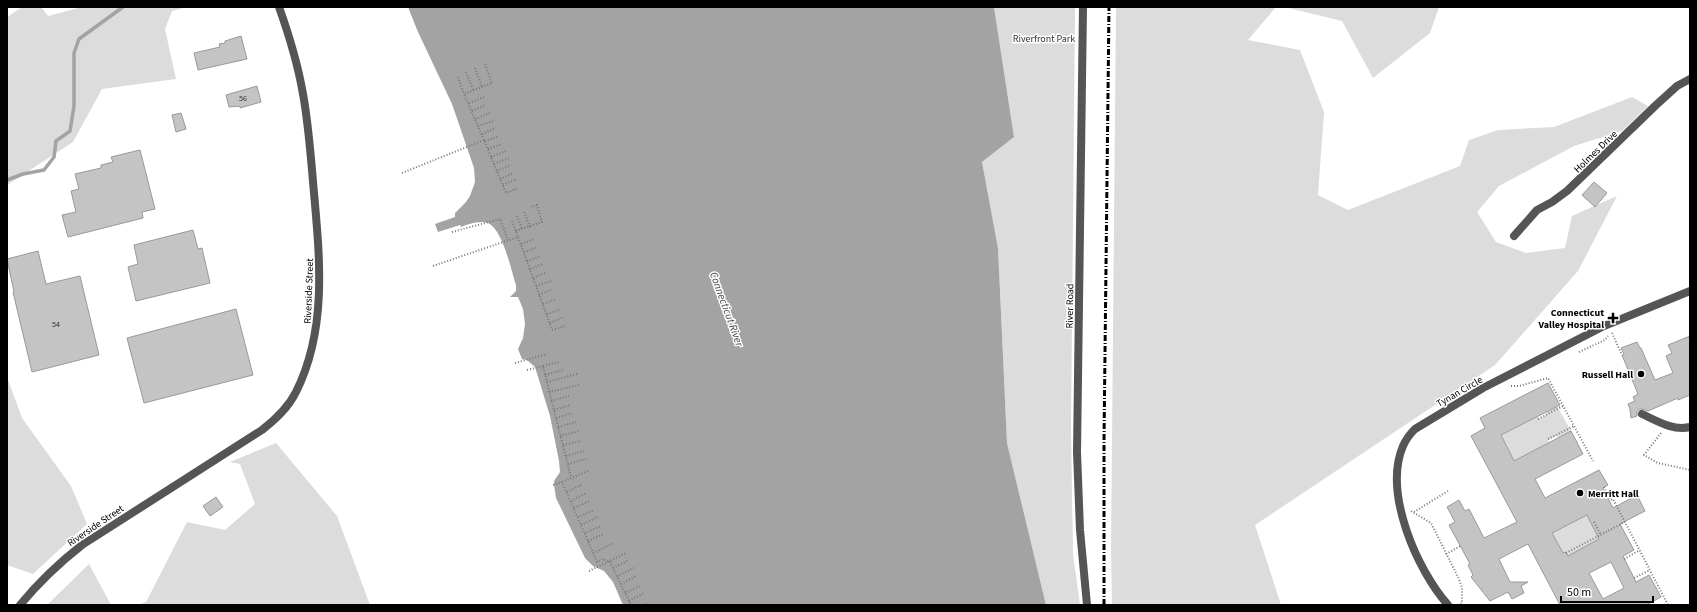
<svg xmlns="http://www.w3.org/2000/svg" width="1697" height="612" viewBox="0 0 1697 612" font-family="'Source Sans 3',sans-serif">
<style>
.green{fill:#dcdcdc}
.water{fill:#a3a3a3}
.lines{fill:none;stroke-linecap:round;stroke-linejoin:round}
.stream{stroke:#a3a3a3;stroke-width:3.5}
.building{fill:#c4c4c4;stroke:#999;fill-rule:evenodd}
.path{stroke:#777;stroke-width:2;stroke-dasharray:1 2;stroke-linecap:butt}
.minor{stroke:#555;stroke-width:8}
.rail{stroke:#000;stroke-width:3;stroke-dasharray:6 2 1 2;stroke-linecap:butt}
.poi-dot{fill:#000;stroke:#fff;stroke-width:1.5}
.labels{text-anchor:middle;stroke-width:3;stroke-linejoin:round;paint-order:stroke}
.number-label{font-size:8px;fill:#313131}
.park-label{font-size:10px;fill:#333;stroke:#fff}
.street-label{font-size:10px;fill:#000;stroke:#fff}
.poi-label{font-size:10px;font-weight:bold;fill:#000;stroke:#fff;text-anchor:end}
.water-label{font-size:11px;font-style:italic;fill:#444;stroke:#fff}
</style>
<rect width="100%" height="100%" fill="#fff"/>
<path class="green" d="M22,7h19l7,9 34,-9h105l-15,4 -7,18 11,50 -74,10 -29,53 -66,43v-168z
M994,7h81l-4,421 2,126 7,51h-34l-39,-162 -9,-195 -16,-86 32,-25z
M1116,7h160l-28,33 52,10 24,62 -6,83 30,15 112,-44 9,-26 29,-10 56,-3 78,-30 16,9 -26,25 -48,15 -75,40 -22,26 19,30 30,11 39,-5 7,-32 45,-20 -39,75 -83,94 -240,160 26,80h-169l-1,-55z
M1284,7h155l-9,26 -57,45 -31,-57z
M7,377l15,41 49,68 16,38 -54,50 -26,-9z
M1557,406l14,25 -13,7 -1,-2 -9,4 1,3 -35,18 -13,-26 36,-19 2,3 8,-5 -1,-2z
M276,443l61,73 33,89h-233l9,-3 41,-80 38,8 30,-26 -15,-40 -10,-2z
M1616,514l6,13 -54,29 -2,-4 -3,1 -11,-20 35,-18 4,8z
M89,564l22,41h-64z"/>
<path class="water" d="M408,7h586l20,130 -32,25 16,86 9,195 39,162h-423l-10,-23 -9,-11 -11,-5 -8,-8 -29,-60 -2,-13v-4l6,-9 -1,-11 -9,-45 -15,-49 -8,-7 -5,-1 -4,-10 5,-11 2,-14 -2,-15 -5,-12h-8l6,-6v-6c-5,-15 -13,-55 -28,-62 -8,-3 -20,1 -27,4l-1,-2 -22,7 -3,-8 20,-7v-4l11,-11 4,-6 5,-14 -1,-14 -22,-64 -34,-72z"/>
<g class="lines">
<path class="stream" d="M7,180l16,-6 21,-4 10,-13 2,-16 14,-10 4,-25v-53l5,-14 44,-32"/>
</g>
<path class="building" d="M241,36l6,23 -49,11 -4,-17 26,-6 -1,-3 6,-1v-2z
M257,86l4,16 -21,6v-2l-11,1 -3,-12z
M181,113l5,16 -10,3 -4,-17z
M140,150l15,59 -13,3 1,6 -75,19 -6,-22 14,-3 -5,-21 8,-2 -4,-15 26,-6v-3l12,-3 -2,-5z
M1594,182l13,11 -12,14 -13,-12z
M193,230l5,19 4,-1 8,35 -74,18 -8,-34 10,-3 -4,-19z
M38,251l8,33 34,-8 19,79 -67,17 -19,-80h1l-7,-33z
M236,309l17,66 -109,28 -17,-65z
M1690,336v59l-12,5v-2l-30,13 -6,-2h-3l-2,3v4l-6,2 -1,-9 -2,-5 7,-3 -2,-4 5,-3 -16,-39 2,-1 -3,-6 16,-6 3,6h1l14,32 18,-7 -7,-17 6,-3 -4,-8z
M1548,383l12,22 -59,30 13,26 57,-30 12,23 -48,25 10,19 54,-28 9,15 -5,3 10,20 24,-13 8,16 -25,13 14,26 -11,6 13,26 13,-7 12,22 -15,8h-86l-32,-61 -29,15 11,23h18l-7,4 3,7 -12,6 -4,-7 -18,9 -19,-24 2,-2 -5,-10 2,-1 -21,-39 6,-3 -8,-15 12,-7 6,11 4,-2 15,29 33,-16 -46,-86 14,-8 -5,-10zM1587,515l12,24 -31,17 -2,-4 -3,1 -11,-20zM1611,562l13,26 -21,11 -14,-26z
M216,497l7,10 -13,9 -7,-10z"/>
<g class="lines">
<path class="path" d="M475,68l7,19
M466,72l7,18
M458,77l6,17
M469,103l15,-6
M472,111l14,-6
M475,119l15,-6
M478,126l15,-5
M482,134l14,-6
M484,140l-20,-46 28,-11 -7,-19
M485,141l14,-5
M488,149l14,-5
M491,157l15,-6
M494,164l15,-6
M497,171l14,-6
M402,173l82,-33 22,53 12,-5
M500,179l14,-6
M503,185l14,-6
M524,212l6,15
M517,216l5,13
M512,221l6,16
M516,231l26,-9 -5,-17 -6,2
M452,232l48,-13 8,21
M521,244l13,-5
M524,252l14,-5
M527,261l14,-5
M433,266l85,-29 34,93 13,-4
M530,269l13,-5
M533,278l14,-6
M536,286l15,-5
M539,295l14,-6
M543,304l13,-5
M547,314l14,-5
M550,323l14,-6
M1612,333l10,22
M1579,352l26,-12 3,-4
M515,363l32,-9
M543,366l16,-4
M527,370l16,-4 28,112
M545,375l18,-5
M547,382l30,-8
M1511,386h8l29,-8 45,83
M549,392l30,-7
M551,401l18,-5
M554,410l17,-5
M556,418l17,-5
M1538,419l25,-13
M558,427l18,-5
M1661,433l-17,22 14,8 32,7
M560,436l19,-5
M1548,439l26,-13
M563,445l18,-4
M566,456l18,-5
M568,464l18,-5
M562,482l26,-11
M553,485l9,-3 35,80 6,-3 7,3 21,43
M1604,487l7,13 2,-1 55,106
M567,492l16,-8
M571,501l15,-8
M574,508l16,-7
M1411,511l20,12 28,56 3,9v15l-3,2
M1414,512l34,-21
M578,517l16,-7
M1594,522l7,13
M581,525l17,-8
M585,533l16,-7
M588,541l16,-7
M593,553l21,-10
M1566,553l59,-31
M1446,554l14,-8
M1624,559l16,-9
M613,568l16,-8
M589,571l37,-18
M617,576l17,-8
M1634,578l16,-8
M621,584l15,-8
M625,593l15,-7
M629,601l15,-8
M643,605l5,-2"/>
<path class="minor" d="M1083,7l-6,445 3,78 7,75
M1514,236l23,-26 15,-8 15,-11 88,-85 22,-20 13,-7
M1642,414c15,7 31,17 48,13
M20,605c19,-23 39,-42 62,-60l180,-115c14,-11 26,-22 34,-38 31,-62 24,-132 18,-199 -3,-33 -5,-66 -11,-99 -5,-29 -14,-59 -24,-87
M1448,605c-31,-35 -65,-112 -45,-159 3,-7 7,-12 12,-17l68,-41 121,-62 86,-35"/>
<path class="rail" d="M1104,605v-165l5,-433"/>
</g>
<g class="poi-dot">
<path d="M1611 312h4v4h4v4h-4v4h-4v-4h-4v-4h4z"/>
<circle cx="1641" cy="374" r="4"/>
<circle cx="1580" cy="493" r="4"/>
</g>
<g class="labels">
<g class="number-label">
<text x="243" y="101">56</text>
<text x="56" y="327">54</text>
</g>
<g class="park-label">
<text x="1044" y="42">Riverfront Park</text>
</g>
<g class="street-label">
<text transform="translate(1595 151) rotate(-44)" y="4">Holmes Drive</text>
<text transform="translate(308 291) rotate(-88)" y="4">Riverside Street</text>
<text transform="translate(1069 306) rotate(-89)" y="4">River Road</text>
<text transform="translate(1459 391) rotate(-30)" y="4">Tynan Circle</text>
<text transform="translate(95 525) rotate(-34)" y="4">Riverside Street</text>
</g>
<g class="poi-label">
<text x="1604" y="316">Connecticut<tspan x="1604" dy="12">Valley Hospital</tspan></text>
<text x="1633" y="378">Russell Hall</text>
<text x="1588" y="497" text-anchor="start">Merritt Hall</text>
</g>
<g class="water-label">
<text transform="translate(727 309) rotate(70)" y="4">Connecticut River</text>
</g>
</g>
<rect width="1697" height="612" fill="none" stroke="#000000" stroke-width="16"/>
<path d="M1561 596v6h92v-6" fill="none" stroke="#000000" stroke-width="2"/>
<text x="1567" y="596" font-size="12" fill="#000000" stroke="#ffffff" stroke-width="3" paint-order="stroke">50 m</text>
</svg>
